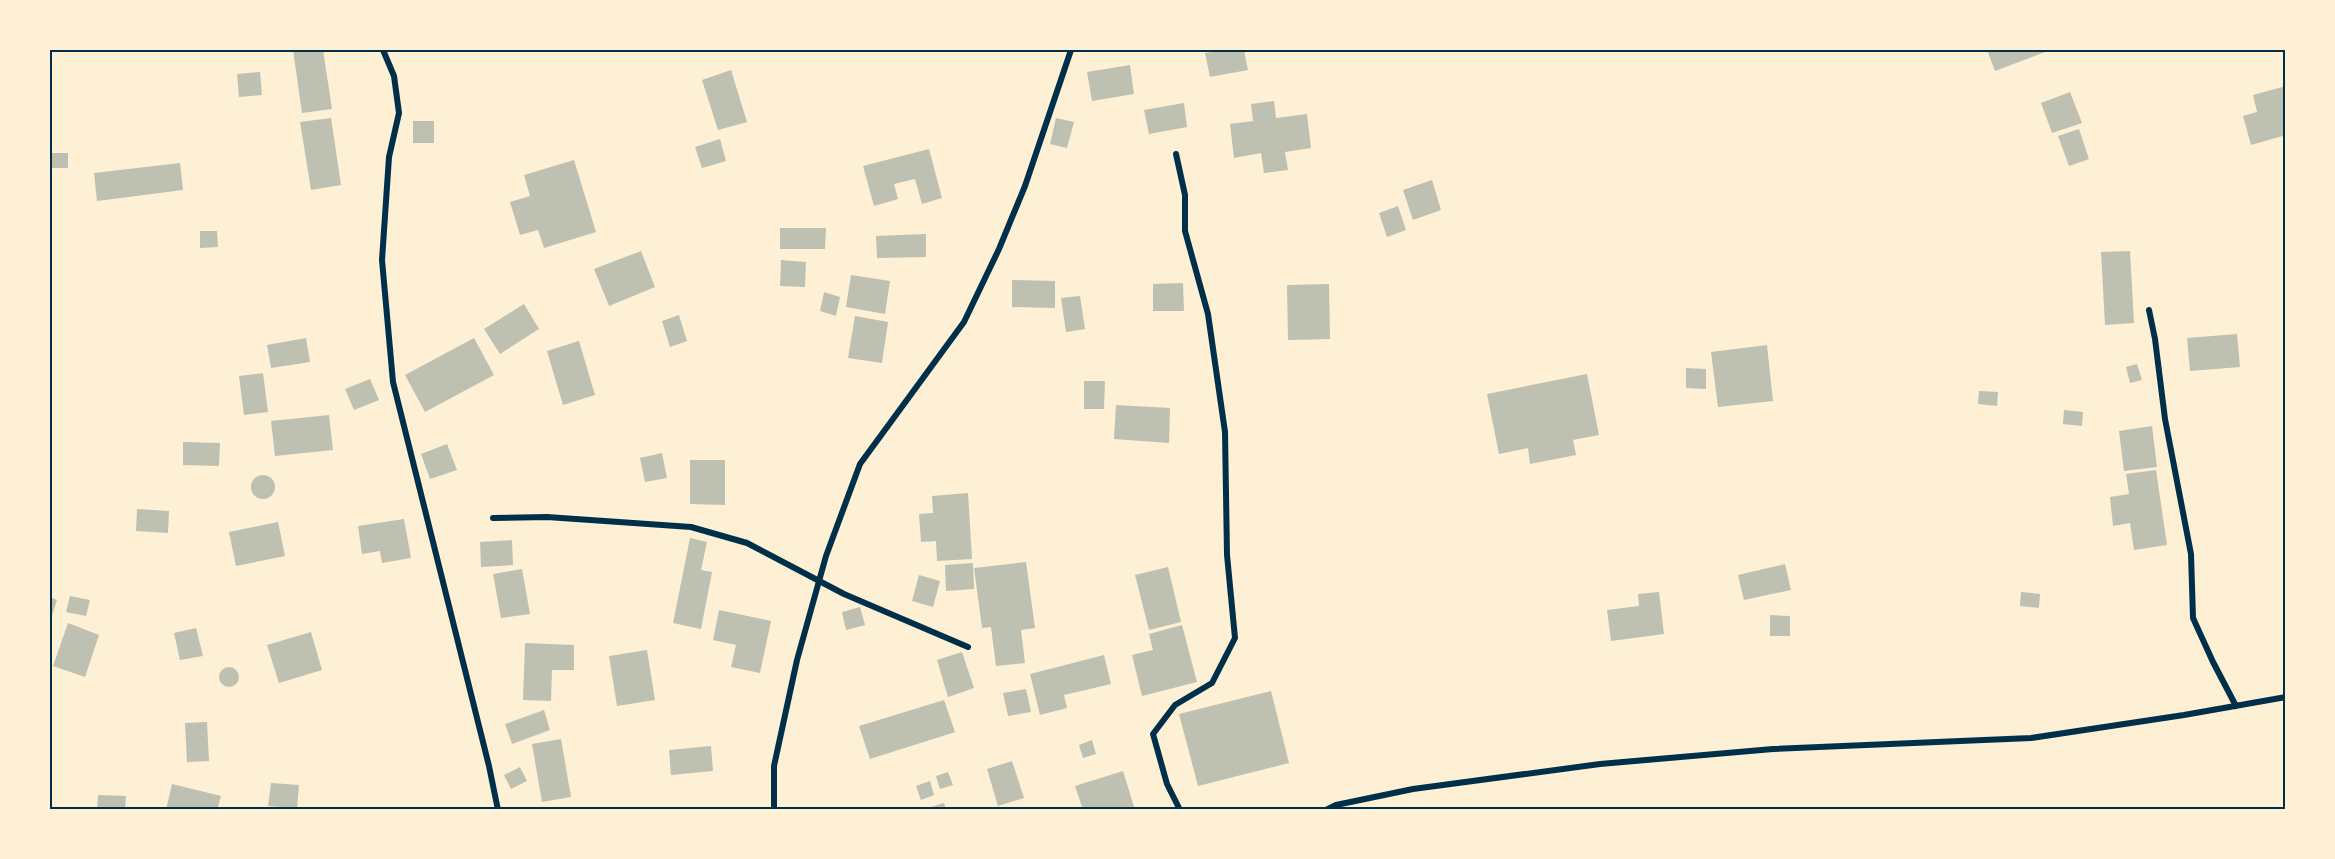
<svg xmlns="http://www.w3.org/2000/svg" width="2335" height="859" viewBox="0 0 2335 859" font-family="'Varela Round',sans-serif">
<style>
.building{fill:#bec0b2}
.lines{fill:none;stroke-linecap:round;stroke-linejoin:round}
.minor{stroke:#003049;stroke-width:6}
.neatline{fill:none;stroke:#003049;stroke-width:2}
</style>
<rect width="100%" height="100%" fill="#fdf0d5"/>
<path class="building" d="M293,50h30l9,59 -30,4z
M1226,50h18l4,20 -38,7 -5,-24z
M1987,50h60l1,1 -53,20z
M1130,65l4,29 -42,7 -5,-29z
M731,70l16,52 -29,8 -16,-50z
M260,72l2,23 -23,2 -2,-23z
M2286,86v49l-35,10 -8,-29 14,-4 -4,-17z
M2070,92l12,31 -30,10 -11,-30z
M1274,101l2,17 31,-4 4,34 -26,4 3,18 -24,3 -3,-20 -27,5 -4,-34 23,-3 -2,-17z
M1184,103l3,24 -38,7 -5,-24z
M331,118l10,67 -30,5 -11,-68z
M1056,118l18,4 -7,26 -17,-4z
M413,121h21v22h-21z
M2079,129l10,30 -20,7 -11,-30z
M720,139l6,22 -24,7 -7,-21z
M929,149l13,49 -20,6 -7,-25 -21,5 4,15 -24,7 -11,-40z
M50,153h18v15h-18z
M574,160l22,72 -52,16 -6,-18 -18,5 -10,-33 20,-6 -6,-21z
M180,163l3,27 -86,11 -3,-28z
M1432,180l9,30 -28,10 -10,-30z
M1398,206l8,24 -19,7 -8,-24z
M780,228h46l-1,21h-45z
M200,231h17l1,16 -18,1z
M926,234v23l-49,1 -1,-22z
M641,251l14,36 -46,19 -15,-37z
M2130,251l4,72 -29,2 -4,-73z
M781,260l25,2 -1,25 -25,-1z
M851,275l39,6 -5,33 -39,-7z
M1012,280l43,1v27l-43,-1z
M1183,283l1,28h-31v-27z
M1329,284l1,55 -42,1 -1,-55z
M824,292l16,5 -4,19 -16,-5z
M1080,296l5,33 -19,3 -5,-34z
M524,304l15,25 -39,25 -16,-25z
M679,315l8,26 -17,6 -8,-26z
M855,316l33,6 -6,41 -34,-5z
M2237,334l3,33 -50,4 -3,-33z
M306,338l4,24 -39,6 -4,-23z
M474,338l20,37 -69,37 -20,-37z
M579,341l16,54 -32,10 -16,-54z
M1767,345l6,56 -55,6 -7,-55z
M2137,364l5,16 -12,3 -4,-16z
M1686,368l20,1v20l-20,-1z
M263,373l5,39 -24,3 -5,-39z
M1587,374l12,61 -26,5 3,15 -46,9 -2,-16 -29,6 -12,-60z
M370,379l9,21 -25,10 -9,-21z
M1084,381h21l-1,28h-20z
M1979,391l19,1 -1,14 -19,-2z
M1116,405l54,3 -1,35 -55,-4z
M2064,410l19,2 -1,14 -19,-2z
M329,415l4,35 -58,6 -4,-35z
M2152,426l5,41 -33,4 -5,-40z
M183,442l37,1 -1,23 -36,-1z
M447,444l10,26 -27,9 -9,-25z
M662,453l5,25 -22,4 -5,-24z
M690,460h35v45l-35,-1z
M2156,470l11,75 -33,5 -4,-27 -17,3 -3,-29 19,-3 -3,-20z
M251 487a12 12 0 1 1 24 0a12 12 0 1 1-24 0Z
M968,493l4,66 -35,2 -1,-20 -15,1 -2,-28 14,-1 -1,-17z
M137,509l32,2 -1,22 -32,-2z
M404,519l7,39 -29,5 -2,-12 -18,3 -4,-28z
M278,522l7,34 -49,10 -7,-34z
M690,538l17,4 -6,28 11,2 -11,57 -28,-6z
M512,540l1,25 -32,2 -1,-25z
M1026,562l9,66 -14,2 4,33 -29,3 -5,-39 -9,1 -8,-60z
M973,563l1,26 -28,2 -1,-26z
M1785,564l6,26 -47,10 -6,-25z
M1168,567l13,55 -32,8 -14,-55z
M522,569l8,45 -29,4 -8,-44z
M919,575l21,6 -7,26 -21,-6z
M1659,592l5,42 -53,7 -4,-31 32,-4 -1,-12z
M2021,592l19,2 -1,14 -19,-2z
M70,596l20,4 -4,16 -20,-4z
M50,597l7,3 -7,21z
M860,607l5,18 -19,5 -4,-18z
M719,610l52,11 -11,52 -29,-6 5,-22 -23,-5z
M1770,615l20,1v20h-20z
M68,623l31,12 -14,42 -32,-11z
M1182,625l15,57 -55,14 -10,-41 21,-5 -4,-16z
M196,628l7,28 -23,4 -6,-27z
M311,632l11,38 -43,13 -12,-38z
M525,643l49,2v25h-22l-1,31 -28,-1z
M647,650l8,50 -38,6 -8,-50z
M962,652l12,36 -26,9 -11,-37z
M1104,655l7,29 -47,11 3,13 -27,7 -10,-41z
M219 677a10 10 0 1 1 20 0a10 10 0 1 1-20 0Z
M1026,689l5,23 -23,4 -5,-23z
M1271,691l18,72 -91,23 -19,-72z
M944,700l11,32 -85,27 -11,-33z
M544,710l6,20 -38,14 -7,-20z
M207,722l2,39 -22,1 -2,-39z
M561,739l10,58 -29,5 -10,-58z
M1092,740l4,14 -13,4 -4,-13z
M711,746l2,25 -42,4 -2,-25z
M1012,761l12,37 -26,8 -11,-37z
M520,767l7,14 -16,8 -7,-14z
M1123,771l12,39h-52l-8,-24z
M948,772l5,13 -13,4 -4,-13z
M930,781l4,14 -13,5 -5,-14z
M271,783l28,2 -2,23 -29,-2z
M172,784l49,12 -4,14h-51z
M98,795l28,1 -1,14h-28z
M944,803l2,7h-22v-1z"/>
<g class="lines">
<path class="minor" d="M383,50l11,26 5,37 -10,44 -7,103 11,122 96,384 9,44
M1176,154l9,41v36l23,83 17,118 2,123 8,83 -23,45 -37,22 -22,29 14,50 13,26
M2149,310l6,29 10,80 26,135 2,64 20,44 23,44
M493,518l54,-1 144,10 56,16 97,51 124,53
M774,810v-44l23,-106 29,-104 34,-92 104,-142 35,-73 26,-63 46,-136
M1326,810l10,-5 77,-16 187,-25 173,-15 258,-11 153,-23 102,-18"/>
</g>
<rect width="2335" height="859" fill="none" stroke="#fdf0d5" stroke-width="102"/>
<rect x="51" y="51" width="2233" height="757" class="neatline"/>
</svg>
